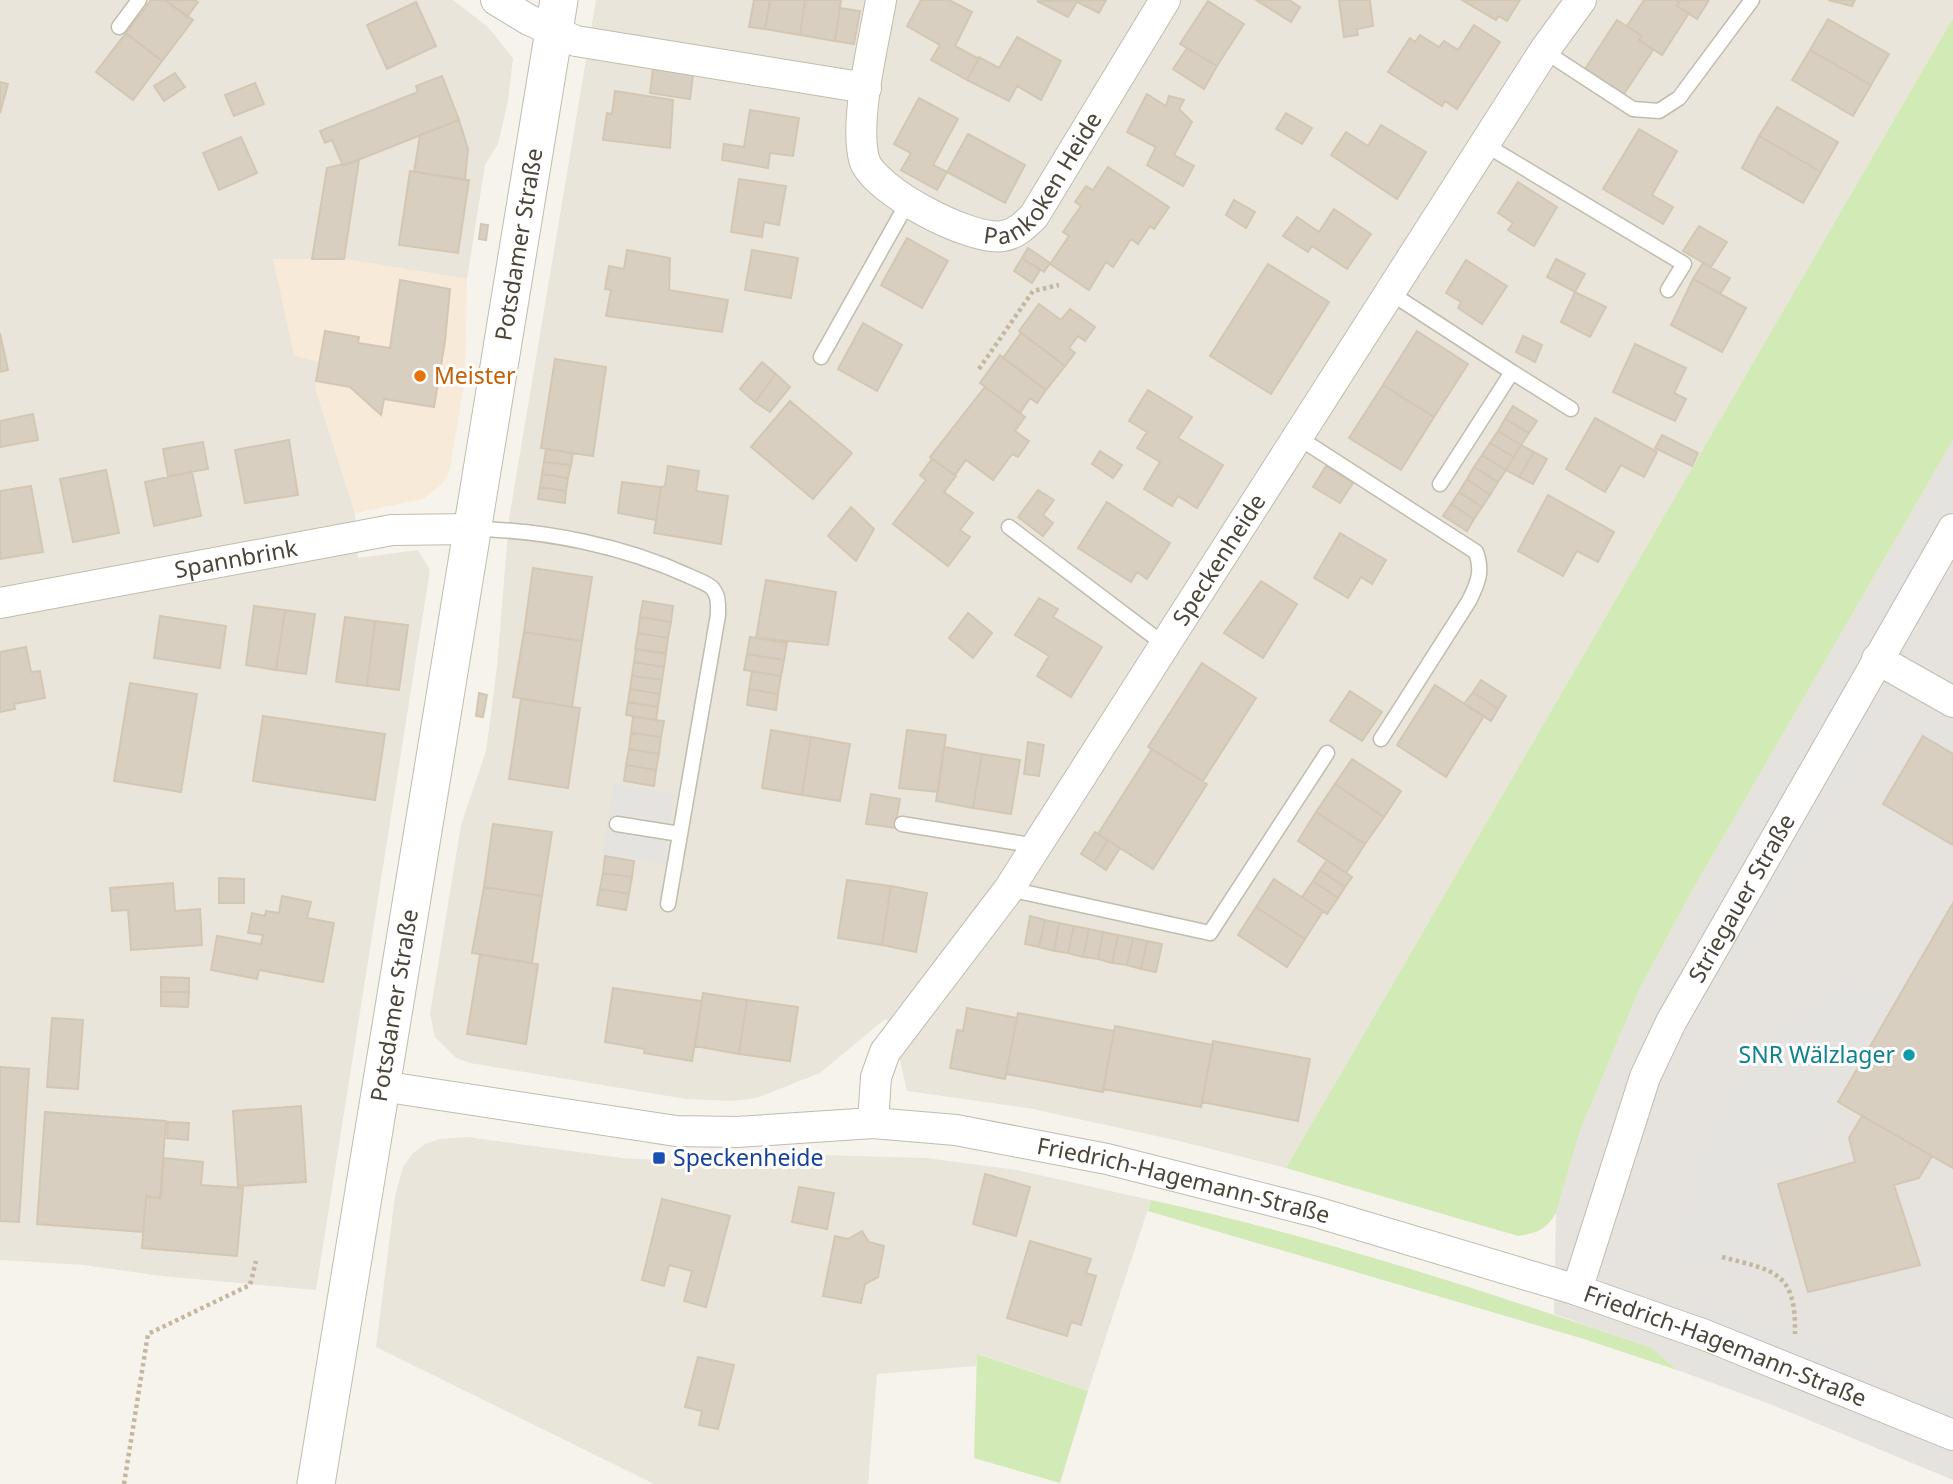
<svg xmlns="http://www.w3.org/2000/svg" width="1953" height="1484" viewBox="0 0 1953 1484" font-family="'Noto Sans',sans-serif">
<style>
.residential{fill:#eae5da}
.commercial{fill:#f7ead8}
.industrial{fill:#e6e2dd}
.green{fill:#d2eab5}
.parking{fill:#e5e3e0}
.building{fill:#d8cfc1;stroke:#d3c7b4;stroke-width:2}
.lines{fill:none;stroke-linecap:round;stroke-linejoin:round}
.service-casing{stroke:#c2bbae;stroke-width:17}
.minor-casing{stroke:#c2bbae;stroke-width:32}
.tertiary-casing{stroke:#c2bbae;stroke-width:39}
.path{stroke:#c4b79f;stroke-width:4.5;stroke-dasharray:3.5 3.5;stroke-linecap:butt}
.service{stroke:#fff;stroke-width:14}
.minor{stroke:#fff;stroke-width:30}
.tertiary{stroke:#fff;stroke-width:37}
.food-dot{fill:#e8710a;stroke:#fff;stroke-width:2.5}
.culture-dot{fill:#0f9aa8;stroke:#fff;stroke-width:2.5}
.transit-dot{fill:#1a4fb4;stroke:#fff;stroke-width:2.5}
.labels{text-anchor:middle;stroke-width:6;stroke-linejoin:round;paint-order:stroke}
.street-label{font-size:23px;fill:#4b4439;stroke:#fff}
.food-label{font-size:23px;fill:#c56008;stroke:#fff;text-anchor:start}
.culture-label{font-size:23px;fill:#0d838f;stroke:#fff;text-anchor:end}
.transit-label{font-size:23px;fill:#164399;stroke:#fff;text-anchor:start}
</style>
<rect width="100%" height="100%" fill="#f6f3ec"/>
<path class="residential" d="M0,0h453l35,27 25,31 -5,43 -10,43 -13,21 -18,114 -123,-20h-70l46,103 -5,25 40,126 3,45 60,-8 12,20 -114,720 -155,-14 -77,-11 -84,-5z
M596,0h1357v18l-667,1150 -107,-27 -146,-32 -126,-18 -15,-66 -7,-6 -65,54 -64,25 -22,3 -48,-2 -216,-36 -14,-5 -21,-21 -5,-23 31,-189 25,-74 11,-84 12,-148z
M467,1137l155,21 55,3h55l89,-6 105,3 91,12 134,30 -63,191 -110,-37 -2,12 -99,8 -9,110h-214l-278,-137 19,-151 8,-29 9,-13 13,-10 15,-5z"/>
<path class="commercial" d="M273,259h71l123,20 -2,100 -15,90 -8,15 -19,15 -68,14 -40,-126 5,-25 -26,-6z"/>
<path class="industrial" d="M1953,440v1040l-183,-76 -93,-34 -25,-22 -98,-34 2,-101 25,-85 59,-140 48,-90z"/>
<path class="green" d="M1953,18v422l-265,458 -48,90 -59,140 -25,85c-10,17 -19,20 -38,23l-232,-68z
M1151,1200c171,37 336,92 501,148l25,22 -93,-31 -436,-128z
M977,1354l111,37 -28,92 -86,-25z"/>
<path class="parking" d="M1953,469v27l-259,446 -3,-19z
M1873,707l10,6 -142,247 -10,-6z
M1936,712l17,10v32l-30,-18z
M614,783l61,11 -11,70 -62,-10z
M1852,985l40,24 -99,166 -23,-13 -16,30 23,12 -18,70 -78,-20 23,-99 60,-110z
M1701,1306l174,65 -5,12 -184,-69z
M1667,1343l146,54 140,59v14l-144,-61 -125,-46z
M1929,1395l24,10v12l-28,-12z"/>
<path class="building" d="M151,0h14l28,20 -31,41 -36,-28z
M165,0h30l3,2 -11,15z
M754,0h16l-5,29 -16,-2z
M770,0h35l-5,35 -35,-6z
M805,0h36l-6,41 -35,-6z
M921,0h28l23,12 -17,34 24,13 -12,21 -36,-20 9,-15 -33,-19z
M1106,0l-7,13 -22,-11 -9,15 -31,-16z
M1256,0h33l11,7 -9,15z
M1339,0h31l3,26 -16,3 1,6 -14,2z
M1462,0h58l-13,21 -9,-5 -2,4z
M1644,0h31l4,2 -2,4 12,7 -27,42 -23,-15 3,-4 -15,-10z
M1675,0h34l-12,19 -20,-13 2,-4z
M1828,0h27l-3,6z
M1208,1l36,23 -27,42 -37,-22z
M416,2l20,44 -49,23 -20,-44z
M840,8l20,3 -6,33 -19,-3z
M1828,19l61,35 -18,31 -61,-35z
M1617,20l25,16 -3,4 14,10 -29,44 -39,-25z
M1474,25l26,17 -43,67 -12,-8 -3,5 -54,-34 22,-34 5,4 5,-7 19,12 5,-6 14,9z
M126,33l36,28 -29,39 -37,-28z
M1017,37l44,24 -20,39 -24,-14 -8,15 -42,-21 12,-23 20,11z
M1187,48l30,18 -13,23 -31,-20z
M1810,50l61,35 -18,31 -61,-36z
M653,69l40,6 -3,24 -40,-6z
M175,73l10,14 -21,14 -10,-15z
M442,76l17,44 -116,46 -11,-26 -7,3 -5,-12 98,-39 -2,-6z
M0,82l8,2 -8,29z
M255,83l9,21 -30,12 -9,-21z
M615,91l58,9 -3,48 -67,-8 4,-27 5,1z
M1147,94l19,12 3,-10 15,4 -5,9 13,13 -18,33 20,11 -11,20 -36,-21 9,-18 -29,-15z
M919,98l39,21 -25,46 14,7 -10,18 -36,-20 10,-17 -17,-9z
M1777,107l61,35 -17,30 -62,-36z
M750,110l49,8 -6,38 -23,-3 -2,15 -46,-8 2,-16 20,3z
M1286,113l26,15 -10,16 -26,-15z
M459,120l9,29 -3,31 -51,-8 6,-37z
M1381,125l45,27 -29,47 -66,-44 15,-23 22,14z
M1639,129l38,22 -25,44 21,12 -10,17 -60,-35z
M968,134l57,31 -20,38 -58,-31z
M1759,136l62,36 -18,31 -61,-35z
M241,137l16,36 -38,17 -16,-37z
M359,160l-15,99h-32l15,-91z
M1108,167l61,40 -15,22 -4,-3 -12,18 -7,-5 -18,28 -7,-5 -17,28 -39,-26 19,-28 -6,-4 18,-26 -6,-4 11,-16 7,4z
M410,171l59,9 -11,73 -59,-8z
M739,179l47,7 -7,39 -15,-3 -2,15 -31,-5z
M1518,182l39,25 -23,39 -26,-16 5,-7 -15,-10z
M1234,200l21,12 -9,16 -20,-13z
M1334,209l37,25 -24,35 -35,-23 -4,6 -25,-16 14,-19 22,15z
M481,224l7,1 -2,15 -7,-1z
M1699,226l28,16 -16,25 -28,-16z
M907,238l41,23 -26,47 -41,-23z
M1028,248l22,15 -6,9 -22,-14z
M627,250l43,8 -1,32 59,10 -6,32 -116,-16 5,-26 -6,-1 4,-23 15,3z
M752,250l46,8 -7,40 -46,-8z
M1022,258l18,12 -8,13 -18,-12z
M1556,259l29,15 -10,18 -28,-15z
M1466,260l41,26 -25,38 -24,-16 3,-6 -15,-9z
M1703,263l27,15 -10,16 -27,-15z
M1268,264l61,38 -58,92 -61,-38z
M1693,279l53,29 -24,44 -51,-27z
M400,280l50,9 -5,52 -11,66 -50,-8 -3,16 -31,-28 -34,-6 9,-50 34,6 -1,6 32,5z
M1575,292l31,15 -16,30 -29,-15z
M1039,304l22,16 9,-11 25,18 -10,14 -7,-5 -9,12 6,5 -10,13 -46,-35z
M863,323l39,22 -25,46 -39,-22z
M1417,331l51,33 -34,53 -51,-32z
M0,333l8,37 -8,2z
M1021,333l44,33 -19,24 -43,-32z
M1523,336l19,9 -7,17 -19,-10z
M1635,344l51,24 -12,25 12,6 -11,22 -62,-29z
M1000,355l46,35 -9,13 -7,-5 -10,15 -40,-30z
M555,359l51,8 -13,89 -52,-8z
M762,362l14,12 -21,28 -15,-13z
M776,374l14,13 -20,25 -15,-10z
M1383,385l51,32 -33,53 -52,-32z
M985,387l40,30 -10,14 14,10 -11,16 -6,-3 -19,26 -27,-20 -11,15 -25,-18z
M1148,390l44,27 -14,21 45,27 -26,43 -19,-12 -6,10 -28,-17 16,-27 -23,-14 10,-16 -18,-11z
M790,401l62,52 -39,46 -62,-52z
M1513,406l24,15 -8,12 -24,-14z
M33,414l5,26 -38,7v-26z
M1595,418l62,34 -13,25 -23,-12 -16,27 -39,-23z
M1505,419l24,14 -8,12 -23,-14z
M1498,431l23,14 -7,12 -24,-14z
M1662,435l36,18 -6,13 -37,-18z
M289,440l9,55 -53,8 -10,-53z
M203,442l5,27 -40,7 -5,-27z
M1490,443l24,14 -8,13 -24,-15z
M1521,445l13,7 -15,25 -13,-7z
M546,449l27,4 -2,12 -27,-3z
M1100,451l22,14 -9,13 -21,-14z
M1534,452l13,7 -14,25 -14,-7z
M1482,455l24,15 -8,12 -24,-15z
M932,459l24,17 -12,16 29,21 -13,17 10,7 -22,29 -55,-42 33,-44 -6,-5z
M544,462l27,3 -3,13 -26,-4z
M668,466l31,5 -3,20 32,5 -7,48 -67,-11 7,-46 4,-1z
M1326,466l27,17 -13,20 -27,-16z
M1474,467l24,15 -8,13 -23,-16z
M106,470l13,63 -46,9 -13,-63z
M192,472l9,44 -47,10 -9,-44z
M542,474l26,4 -2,13 -26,-4z
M1467,479l23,16 -8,12 -23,-15z
M622,482l39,5 -5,33 -38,-7z
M31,486l12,66 -43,7v-68z
M540,487l26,4 -1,12 -27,-4z
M1038,490l16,10 -11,15 10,8 -10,13 -25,-19z
M1459,492l23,15 -8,12 -23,-15z
M1548,495l66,37 -16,30 -21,-11 -14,25 -45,-25z
M1107,502l63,41 -23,36 -10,-7 -6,10 -53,-34z
M1451,504l23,15 -7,12 -24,-15z
M851,507l23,22 -18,32 -28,-25z
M1340,533l46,27 -14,24 -11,-7 -13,21 -34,-20z
M533,568l59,9 -10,64 -58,-9z
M766,580l70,12 -8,53 -72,-7z
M1261,581l36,23 -34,54 -39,-25z
M1039,598l19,11 -5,8 49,30 -31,50 -34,-21 12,-20 -34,-21z
M643,601l30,5 -2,16 -31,-5z
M254,606l31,4 -9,60 -30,-5z
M285,610l30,4 -9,60 -30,-4z
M968,613l24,20 -19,25 -24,-20z
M160,616l66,10 -6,42 -66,-10z
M345,617l30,4 -8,65 -31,-4z
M640,617l31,5 -3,16 -30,-5z
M375,621l33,4 -9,65 -32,-4z
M524,632l58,9 -10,66 -59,-10z
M638,633l30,5 -2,15 -31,-4z
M750,637l37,6 -3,17 -37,-6z
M26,647l5,25 9,-1 5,27 -31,6 1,5 -15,3v-60z
M636,649l30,5 -2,13 -30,-5z
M747,654l37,6 -3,16 -37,-6z
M634,662l30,5 -2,13 -30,-4z
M1202,663l54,35 -53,83 -55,-34z
M752,671l29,5 -3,18 -29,-5z
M632,676l30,4 -2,14 -30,-5z
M1481,680l25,16 -8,13 -25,-17z
M130,683l67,11 -16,98 -67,-11z
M1435,685l49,31 -38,61 -49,-32z
M630,689l30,5 -2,13 -30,-5z
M749,689l29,5 -2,16 -29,-5z
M1350,691l32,21 -20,29 -32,-20z
M1473,692l25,17 -7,12 -27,-17z
M479,693l8,2 -4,22 -7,-1z
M521,699l59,9 -12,80 -59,-9z
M628,702l30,5 -2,13 -30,-5z
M263,716l122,18 -10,66 -122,-19z
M633,717l31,4 -3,16 -30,-4z
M771,730l40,7 -9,58 -40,-7z
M907,730l39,5 -8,57 -39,-4z
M631,733l30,4 -2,17 -30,-5z
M1923,736l30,18v91l-70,-41z
M811,737l39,7 -10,57 -38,-6z
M1028,742l16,3 -5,31 -15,-2z
M944,747l38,7 -9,54 -37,-7z
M629,749l30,5 -3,16 -30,-5z
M1152,749l55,35 -54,85 -55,-35z
M982,754l38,6 -9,54 -38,-6z
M1352,759l49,32 -17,26 -49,-33z
M626,765l30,5 -2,16 -30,-5z
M1335,784l49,33 -19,27 -49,-32z
M871,794l29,5 -5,29 -29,-4z
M1316,812l49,32 -19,29 -48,-32z
M493,824l59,8 -10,64 -58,-9z
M1095,832l13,8 -14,22 -13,-8z
M1108,840l12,8 -14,22 -12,-8z
M605,856l29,5 -2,16 -29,-4z
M1327,860l25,17 -7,10 -25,-17z
M1320,870l25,17 -7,11 -25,-17z
M603,873l29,4 -3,17 -29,-5z
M219,878l25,1v24h-25z
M1274,879l49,32 -18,28 -49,-32z
M847,880l44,6 -9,59 -44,-7z
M1313,881l25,17 -11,16 -25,-17z
M173,883l2,28 25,-2 2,36 -71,5 -3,-40 -16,1 -2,-23z
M891,886l36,7 -11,59 -34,-7z
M484,887l58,9 -10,67 -60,-10z
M600,889l29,5 -3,16 -29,-5z
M282,896l29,6 -4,16 27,5 -11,59 -64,-12 -2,9 -46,-9 6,-34 44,8 2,-9 -15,-2 4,-20 13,3 1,-5 13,2z
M1953,903v265l-115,-66z
M1256,907l49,32 -18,28 -49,-32z
M1030,916l15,4 -6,27 -14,-3z
M1045,920l14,3 -5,28 -15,-4z
M1059,923l15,3 -6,27 -14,-2z
M1074,926l15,3 -6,28 -15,-4z
M1089,929l14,3 -5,27 -15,-2z
M1103,932l15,3 -6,28 -14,-4z
M1118,935l15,3 -6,27 -15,-2z
M1133,938l14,3 -6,28 -14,-4z
M1147,941l15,3 -6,28 -15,-3z
M480,955l58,9 -12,80 -59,-10z
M161,977l28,1v14h-28z
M613,988l89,13 -10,60 -48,-8 1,-4 -40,-7z
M161,992h28l-1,15 -27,-1z
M703,993l44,7 -8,54 -44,-8z
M747,1000l51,7 -8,54 -51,-7z
M967,1008l50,10 -12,61 -55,-11 7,-38 6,1z
M1018,1013l96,18 -11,61 -97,-18z
M52,1018l31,2 -5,69 -31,-2z
M1115,1026l98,19 -12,62 -98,-18z
M1213,1041l97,18 -12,62 -96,-19z
M0,1067l29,2 -10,153 -19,-1z
M301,1106l5,76 -68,4 -5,-75z
M45,1112l121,9 -6,77 -14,-2 -3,36 -106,-8z
M1862,1116l70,40 -13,22 -25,7 26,80 -112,27 -30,-108 77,-22 -6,-24z
M168,1122l21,1 -1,17 -21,-2z
M164,1158l39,4 -2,23 42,3 -6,68 -95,-8 4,-51 15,1z
M985,1174l45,13 -14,49 -43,-12z
M799,1187l35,6 -7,36 -35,-7z
M662,1199l68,17 -24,91 -22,-6 8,-30 -23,-6 -5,21 -22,-6z
M862,1231l7,11 15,4 -6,31 -13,7 -4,19 -38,-7 12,-60 13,3z
M1030,1241l61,18 -5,14 10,3 -15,49 -10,-3 -4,14 -60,-18z
M698,1357l36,8 -16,64 -19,-4 3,-14 -17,-4z"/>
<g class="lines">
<g class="service-casing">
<path id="service" d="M119,27l20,-27
M1544,51l89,58 26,2 20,-13 73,-98
M1484,144l200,120 -16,26
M1389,292l123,80 -72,112
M821,357l88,-157
M1512,372l59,37
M1296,436l180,116c7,19 2,31 -7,49l-88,138
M1009,527l156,118
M473,529c72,1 151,17 216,47 8,4 19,7 24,13 6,8 5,16 5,26l-50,289
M617,824l63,10
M902,824l135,22
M1009,889l201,44 117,-180"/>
</g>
<g class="minor-casing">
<g id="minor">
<path d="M496,0l33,20 47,21 290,47"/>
<path id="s1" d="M881,0c-7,42 -27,119 -17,159 8,31 108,83 139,77 13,-2 22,-11 31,-20l131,-216"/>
<path id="s2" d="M0,603l392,-73 79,-1"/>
<path d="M1877,659l76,43"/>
<path id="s3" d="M381,1086l295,45 61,1 136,-9 83,7 151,29 209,53 261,78 128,45 248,100"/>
<path id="s4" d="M873,1123l3,-46 9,-25 124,-163 535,-838 37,-51"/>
<path id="s5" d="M1577,1290l68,-213 26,-55 282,-493"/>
</g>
</g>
<g class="tertiary-casing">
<g id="tertiary">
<path id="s6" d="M316,1484l243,-1484"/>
</g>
</g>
<path class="path" d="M979,369l54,-78 26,-6
M1722,1257c54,14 74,15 73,77
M124,1484l24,-150 102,-49 6,-24"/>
<use href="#service" class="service"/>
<use href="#minor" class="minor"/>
<use href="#tertiary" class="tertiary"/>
</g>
<circle class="food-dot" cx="420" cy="376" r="7"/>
<circle class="culture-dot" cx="1909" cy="1055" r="7"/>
<rect class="transit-dot" x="652" y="1151" width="14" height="14" rx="3.5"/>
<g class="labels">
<g class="street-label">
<text dy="8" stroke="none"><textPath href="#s1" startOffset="394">Pankoken Heide</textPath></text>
<text dy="8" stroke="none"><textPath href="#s6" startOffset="1256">Potsdamer Straße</textPath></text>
<text dy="8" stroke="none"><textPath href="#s2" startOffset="240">Spannbrink</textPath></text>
<text dy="8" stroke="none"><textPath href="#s4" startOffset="668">Speckenheide</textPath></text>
<text dy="8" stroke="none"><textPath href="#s5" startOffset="427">Striegauer Straße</textPath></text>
<text dy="8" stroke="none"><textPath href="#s6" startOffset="485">Potsdamer Straße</textPath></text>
<text dy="8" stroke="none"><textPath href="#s3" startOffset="812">Friedrich-Hagemann-Straße</textPath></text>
<text dy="8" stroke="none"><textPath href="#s3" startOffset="1379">Friedrich-Hagemann-Straße</textPath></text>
</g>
<g class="food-label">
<text x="434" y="384">Meister</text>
</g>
<g class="culture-label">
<text x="1895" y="1063">SNR Wälzlager</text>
</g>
<g class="transit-label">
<text x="673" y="1166">Speckenheide</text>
</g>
</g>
</svg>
